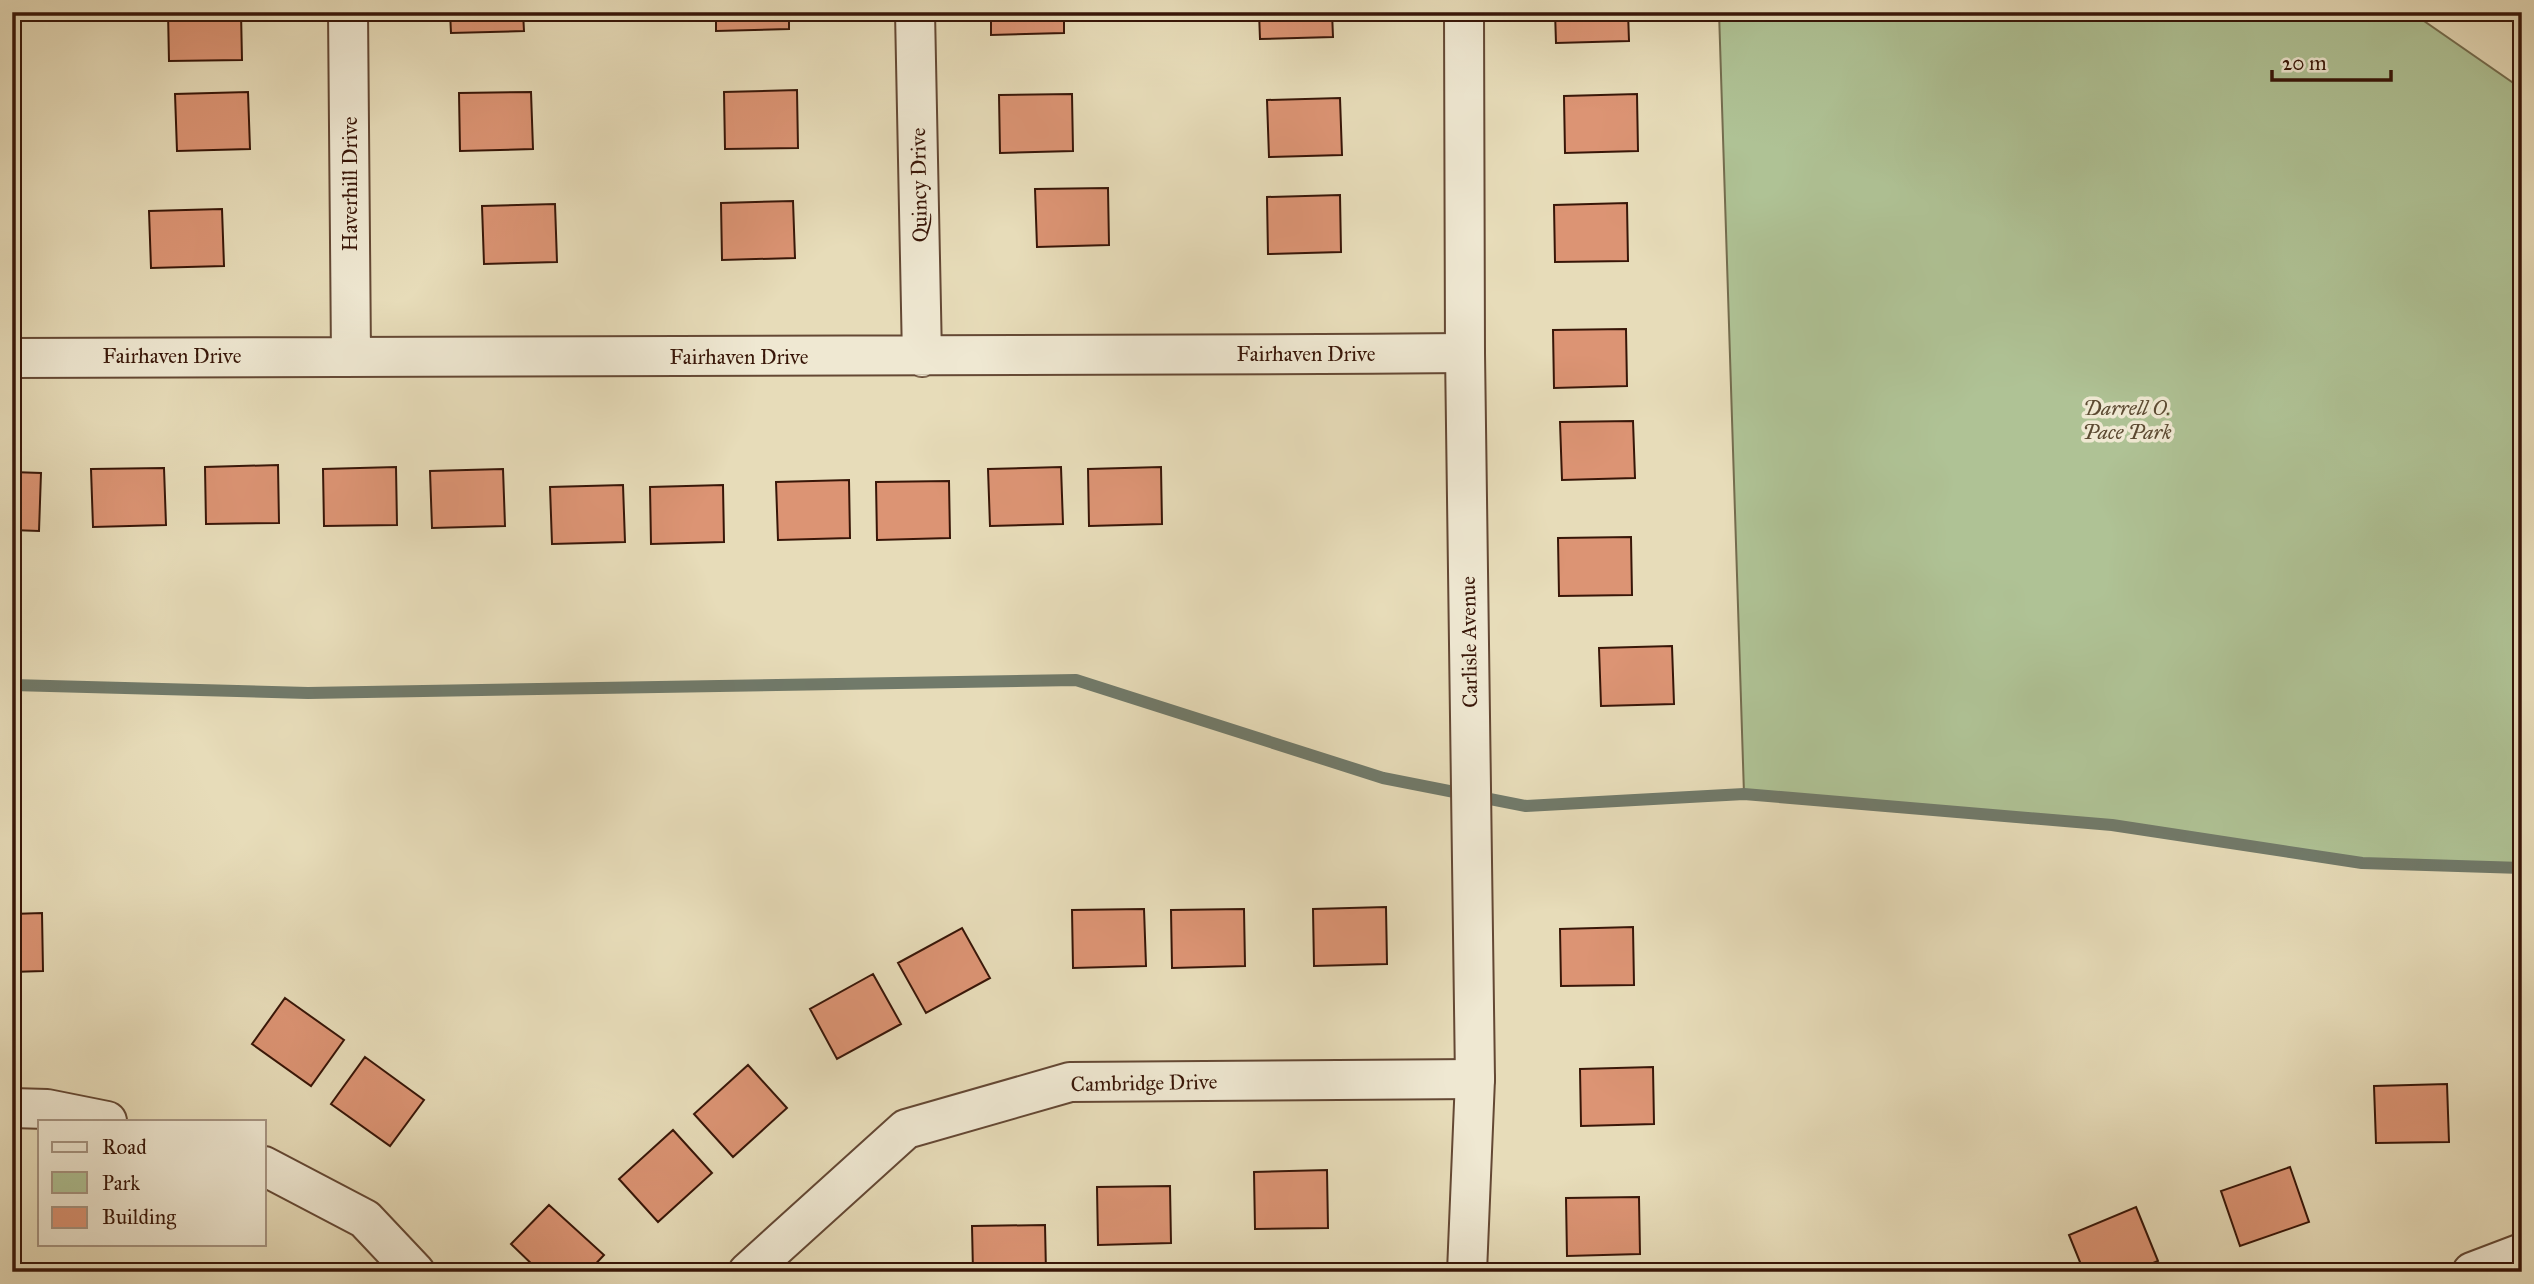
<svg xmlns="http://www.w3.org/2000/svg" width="2534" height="1284" viewBox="0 0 2534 1284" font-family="'IM FELL Great Primer',serif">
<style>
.green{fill:#afc295;stroke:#746c4e;stroke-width:2}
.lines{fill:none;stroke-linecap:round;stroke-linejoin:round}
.stream{stroke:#717a6a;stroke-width:12}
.building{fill:#dc9474;stroke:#381608;stroke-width:2}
.minor-casing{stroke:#644834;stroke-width:42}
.tertiary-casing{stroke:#644834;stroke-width:42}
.minor{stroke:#efe8d2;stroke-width:38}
.tertiary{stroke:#efe8d2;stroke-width:38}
.labels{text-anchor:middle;stroke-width:7;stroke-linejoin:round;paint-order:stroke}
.street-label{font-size:21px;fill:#381608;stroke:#efe8d2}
.park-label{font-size:21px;font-style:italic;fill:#5c4a32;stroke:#efe8d2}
</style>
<rect width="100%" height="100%" fill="#e7dcb9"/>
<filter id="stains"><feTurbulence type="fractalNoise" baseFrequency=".00286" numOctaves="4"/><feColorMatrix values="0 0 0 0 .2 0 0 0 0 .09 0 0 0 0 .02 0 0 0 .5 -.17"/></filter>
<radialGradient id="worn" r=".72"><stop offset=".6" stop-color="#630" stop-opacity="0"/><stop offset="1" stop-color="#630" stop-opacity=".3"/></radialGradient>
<path class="green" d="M1719,12h692l111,77v779l-160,-5 -250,-38 -368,-31z"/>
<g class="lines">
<path class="stream" d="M12,685l296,8 768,-13 307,98 143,28 218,-12 368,31 250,38 160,5"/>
</g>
<path class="building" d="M168,12h73l1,48 -73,1z
M450,12h73l1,19 -73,2z
M716,12h73v17l-73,2z
M991,12h73v21l-73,2z
M1259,12h73l1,25 -73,2z
M1555,12h73l1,29 -73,2z
M797,90l1,58 -73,1 -1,-57z
M248,92l2,57 -73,2 -2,-57z
M531,92l2,57 -73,2 -1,-58z
M1072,94l1,57 -73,2 -1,-58z
M1637,94l1,57 -73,2 -1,-57z
M1340,98l2,57 -73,2 -2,-57z
M1108,188l1,57 -72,2 -2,-58z
M1340,195l1,57 -73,2 -1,-57z
M793,201l2,57 -73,2 -1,-57z
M1627,203l1,58 -73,1 -1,-57z
M555,204l2,58 -73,2 -2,-58z
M222,209l2,57 -73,2 -2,-57z
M1626,329l1,57 -73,2 -1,-58z
M1633,421l2,57 -73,2 -2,-58z
M278,465l1,58 -73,1 -1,-57z
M396,467l1,58 -73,1 -1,-57z
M1061,467l2,57 -73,2 -2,-57z
M1161,467l1,57 -73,2 -1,-57z
M164,468l2,57 -73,2 -2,-58z
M503,469l2,57 -73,2 -2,-57z
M12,472l29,1 -2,58 -27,-1z
M849,480l1,58 -72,2 -2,-58z
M949,481l1,57 -73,2 -1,-58z
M623,485l2,57 -73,2 -2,-57z
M723,485l1,57 -73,2 -1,-57z
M1631,537l1,58 -73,1 -1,-58z
M1672,646l2,58 -73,2 -2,-58z
M1386,907l1,57 -73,2 -1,-57z
M1144,909l2,57 -73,2 -1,-58z
M1244,909l1,57 -73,2 -1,-58z
M42,913l1,58 -31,1v-58z
M1633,927l1,58 -73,1 -1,-57z
M962,928l28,50 -64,35 -28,-50z
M873,974l28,50 -64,35 -27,-50z
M285,998l59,42 -33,46 -59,-42z
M365,1057l59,43 -34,46 -59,-42z
M748,1065l39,43 -54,49 -39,-43z
M1653,1067l1,57 -73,2 -1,-57z
M2447,1084l2,58 -73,1 -2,-57z
M673,1130l39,43 -54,49 -39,-43z
M2290,1167l19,55 -69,24 -19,-55z
M1327,1170l1,58 -73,1 -1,-57z
M1170,1186l1,57 -73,2 -1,-58z
M1639,1197l1,57 -73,2 -1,-58z
M549,1205l55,50 -16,17h-48l-29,-28z
M2136,1207l22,54 -27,11h-47l-15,-37z
M1045,1225l1,47h-73l-1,-46z"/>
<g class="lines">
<g class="minor-casing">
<path id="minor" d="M348,12l3,343
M915,12l7,345
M12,358c485,-4 969,0 1453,-5
M12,1108l35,1 60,12
M264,1166l101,53 50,53
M748,1272l158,-143 164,-47 405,-3
M2472,1272l50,-19"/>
</g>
<g class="tertiary-casing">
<path id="tertiary" d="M1464,12l1,341 10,726 -8,193"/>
</g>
<use href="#minor" class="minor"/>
<use href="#tertiary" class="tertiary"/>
</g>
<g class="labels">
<g class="street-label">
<text transform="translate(350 184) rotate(-90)" y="7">Haverhill Drive</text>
<text transform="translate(919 185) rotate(-91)" y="7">Quincy Drive</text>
<text x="1306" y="361">Fairhaven Drive</text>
<text x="172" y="363">Fairhaven Drive</text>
<text x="739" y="364">Fairhaven Drive</text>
<text transform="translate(1469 642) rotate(-91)" y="7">Carlisle Avenue</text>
<text transform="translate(1144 1083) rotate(-1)" y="7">Cambridge Drive</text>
</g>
<g class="park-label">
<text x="2127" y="415">Darrell O.<tspan x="2127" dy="24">Pace Park</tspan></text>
</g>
</g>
<rect width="2534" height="1284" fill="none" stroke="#e7dcb9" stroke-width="42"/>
<rect x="14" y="14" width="2506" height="1256" fill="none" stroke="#381608" stroke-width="3.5"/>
<rect x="21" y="21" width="2492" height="1242" fill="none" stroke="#381608" stroke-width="2"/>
<rect x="38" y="1120" width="228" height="126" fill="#efe8d2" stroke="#a69481" stroke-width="2"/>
<rect x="52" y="1142" width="35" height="10" fill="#efe8d2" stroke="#a69481" stroke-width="2"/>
<text x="102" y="1154" font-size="21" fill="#381608">Road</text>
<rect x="52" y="1172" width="35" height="21" fill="#afc295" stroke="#a69481" stroke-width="2"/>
<text x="102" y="1190" font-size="21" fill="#381608">Park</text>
<rect x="52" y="1207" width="35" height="21" fill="#dc9474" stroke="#a69481" stroke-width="2"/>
<text x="102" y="1224" font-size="21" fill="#381608">Building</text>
<path d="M2272 70v10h119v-10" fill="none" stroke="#381608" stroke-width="3.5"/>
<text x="2282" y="70" font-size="21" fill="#381608" stroke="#efe8d2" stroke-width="5" paint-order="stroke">20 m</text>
<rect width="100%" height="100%" filter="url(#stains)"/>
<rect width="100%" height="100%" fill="url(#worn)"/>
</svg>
